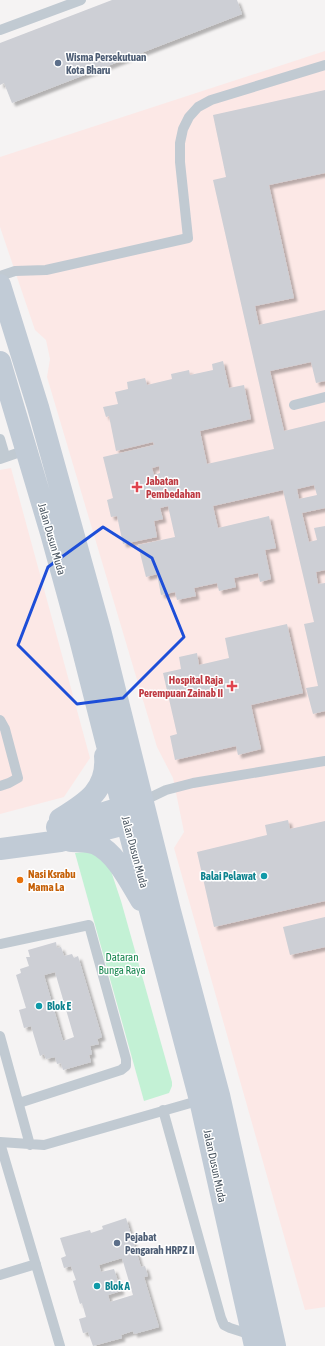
<svg xmlns="http://www.w3.org/2000/svg" width="325" height="1346" viewBox="0 0 325 1346" font-family="'Asap Condensed',sans-serif">
<style>
.medical{fill:#fce8e6}
.green{fill:#c3f1d5}
.building{fill:#cdcfd5;fill-rule:evenodd;filter:url(#shadow)}
.lines{fill:none;stroke-linecap:round;stroke-linejoin:round}
.lane{stroke:#c1cad2;stroke-width:10}
.secondary{stroke:#c1cbd6;stroke-width:22}
.marked{fill:none;stroke:#1d4ed8;stroke-width:3;stroke-linejoin:round}
.service-dot{fill:#5c6f8a;stroke:#fff;stroke-width:1.5}
.health-dot{fill:#e0444e;stroke:#fff;stroke-width:1.5}
.culture-dot{fill:#0f9aa8;stroke:#fff;stroke-width:1.5}
.food-dot{fill:#e8710a;stroke:#fff;stroke-width:1.5}
.labels{text-anchor:middle;stroke-width:3;stroke-linejoin:round;paint-order:stroke}
.service-label{font-size:11px;font-weight:bold;fill:#4e5e75;stroke:#fff;text-anchor:start}
.health-label{font-size:11px;font-weight:bold;fill:#be3a42;stroke:#fff;text-anchor:start}
.street-label{font-size:11px;fill:#4a5661;stroke:#fff}
.food-label{font-size:11px;font-weight:bold;fill:#c56008;stroke:#fff;text-anchor:start}
.culture-label{font-size:11px;font-weight:bold;fill:#0d838f;stroke:#fff;text-anchor:start}
.park-label{font-size:11px;fill:#17864f;stroke:#fff}
</style>
<defs>
<filter id="shadow"><feDropShadow dx="3.5" dy="3.5" stdDeviation="1" flood-color="#0004"/></filter>
</defs>
<rect width="100%" height="100%" fill="#f5f3f3"/>
<path class="medical" d="M325,51v1256l-20,3 -131,-462 10,-16 -11,-54 -16,-31 -110,-370 3,-18 -4,-19 -11,-10 -35,-103v-70z
M11,468l79,290 -26,39 -64,17v-344z"/>
<path class="green" d="M85,852l9,2 16,14 11,33 51,181v4l-3,7 -25,8 -69,-248z"/>
<path class="building" d="M112,0h125l5,14 -230,89 -8,-20 -4,2v-42z
M325,90v83l-56,12 25,113 -39,8 4,19 66,-15v71l-9,2 -5,-21 -41,9 14,60 41,-10v87l-23,5 7,29 8,-2 -3,-12 11,-2v44l-9,2 2,12 7,-1v128l-12,3 -7,-26 12,-2 -14,-62 10,-2 -31,-132 -70,16 5,22 51,-12 7,32 -11,2 6,29 -11,3 -2,-9 -24,5 2,9 -17,4 -2,-8 -23,5 2,8 -19,4 -2,-8 -14,3 -4,-21 -11,3 -8,-32 37,-8 -7,-31 -8,2 3,11 -9,2 3,16 -34,7 -6,-28 -6,1 -4,-17 6,-2 -10,-41 51,-12 -1,-3 -37,9 -7,-35 -3,1 -3,-10 15,-3 -3,-12 13,-3 -1,-7 18,-4 2,7 25,-6 -1,-5 18,-4 1,5 23,-5 -1,-6 11,-3 6,27 15,-3 7,34 -51,12 7,33 67,-15 -61,-269 13,-3 -13,-62zM159,466l1,7 -6,2 -2,-7zM314,485l3,10 -18,4 -2,-10z
M287,624l16,69 -52,12 10,44 -23,6 -2,-9 -61,14 -5,-24 7,-2 -14,-61 18,-4 -2,-12 18,-4 2,12 30,-7 -4,-20z
M288,820l2,9 35,-8v80l-111,26 -17,-75 70,-17 -2,-10z
M325,917v30l-35,8 -7,-28z
M56,942l1,6 4,-1 3,9 8,-2 2,4 4,-2 24,81 -5,2 2,5 -9,2 2,8 -3,1 2,7 -28,8 -2,-7 -4,1 -2,-7 -9,2 -2,-5 -4,2 -9,-30 -7,2 -5,-18 7,-2 -10,-33 5,-2 -1,-4 9,-3 -3,-9h4l-2,-7zM55,972l19,65 -11,4 -19,-66z
M126,1218l15,49 4,-1 3,10 -4,1 15,50 -25,7 -1,-3 -12,4 1,3 -29,8 -5,-14 -5,1 -4,-14 7,-2 -4,-14 -2,1 -7,-23 3,-1 -5,-14 -7,2 -3,-10 5,-2 -6,-18 30,-8 1,3 12,-4 -1,-3zM122,1258l11,37 -23,7 -2,-7 13,-4 -7,-22 -13,3 -2,-7z"/>
<g class="lines">
<path class="lane" d="M0,30l81,-30
M0,276l15,-5 31,-1 142,-32 -8,-76v-19l3,-14 6,-12 9,-10 13,-7 114,-35
M294,405l31,-8
M0,439l5,17
M0,459l26,-9
M0,720l5,9 13,49 -9,5 -9,3
M143,801l23,-11 27,-7 132,-22
M0,944l89,-19 37,134v7l-5,4 -102,33
M0,1036l30,109
M163,1110l58,208 3,7 6,3 22,7
M0,1142l44,3 157,-45
M0,1143l60,203
M0,1275l36,-11"/>
<path class="secondary" d="M0,285l38,122 62,223 70,281 49,184 56,251
M0,362l51,171 28,102 44,173 77,292 55,246
M60,819c26,-16 48,-29 45,-63
M57,827l80,-24
M71,841c9,0 17,0 25,3 20,9 34,38 45,56
M0,849l60,-8 80,-21"/>
</g>
<path class="marked" d="M103,527l49,31 32,79 -61,61 -46,6 -59,-59 30,-78z"/>
<g class="service-dot">
<circle cx="58" cy="63" r="4"/>
<circle cx="117" cy="1243" r="4"/>
</g>
<g class="health-dot">
<path d="M135 481h4v4h4v4h-4v4h-4v-4h-4v-4h4z"/>
<path d="M230 680h4v4h4v4h-4v4h-4v-4h-4v-4h4z"/>
</g>
<g class="culture-dot">
<circle cx="264" cy="876" r="4"/>
<circle cx="39" cy="1006" r="4"/>
<circle cx="97" cy="1286" r="4"/>
</g>
<circle class="food-dot" cx="20" cy="880" r="4"/>
<g class="labels">
<g class="service-label">
<text x="66" y="61">Wisma Persekutuan<tspan x="66" dy="13">Kota Bharu</tspan></text>
<text x="125" y="1241">Pejabat<tspan x="125" dy="13">Pengarah HRPZ II</tspan></text>
</g>
<g class="health-label">
<text x="146" y="485">Jabatan<tspan x="146" dy="13">Pembedahan</tspan></text>
<text x="223" y="684" text-anchor="end">Hospital Raja<tspan x="223" dy="13">Perempuan Zainab II</tspan></text>
</g>
<g class="street-label">
<text transform="translate(52 539) rotate(74)" y="4">Jalan Dusun Muda</text>
<text transform="translate(135 852) rotate(75)" y="4">Jalan Dusun Muda</text>
<text transform="translate(215 1166) rotate(78)" y="4">Jalan Dusun Muda</text>
</g>
<g class="food-label">
<text x="28" y="878">Nasi Ksrabu<tspan x="28" dy="13">Mama La</tspan></text>
</g>
<g class="culture-label">
<text x="256" y="880" text-anchor="end">Balai Pelawat</text>
<text x="47" y="1010">Blok E</text>
<text x="105" y="1290">Blok A</text>
</g>
<g class="park-label">
<text x="122" y="961">Dataran<tspan x="122" dy="13">Bunga Raya</tspan></text>
</g>
</g>
</svg>
